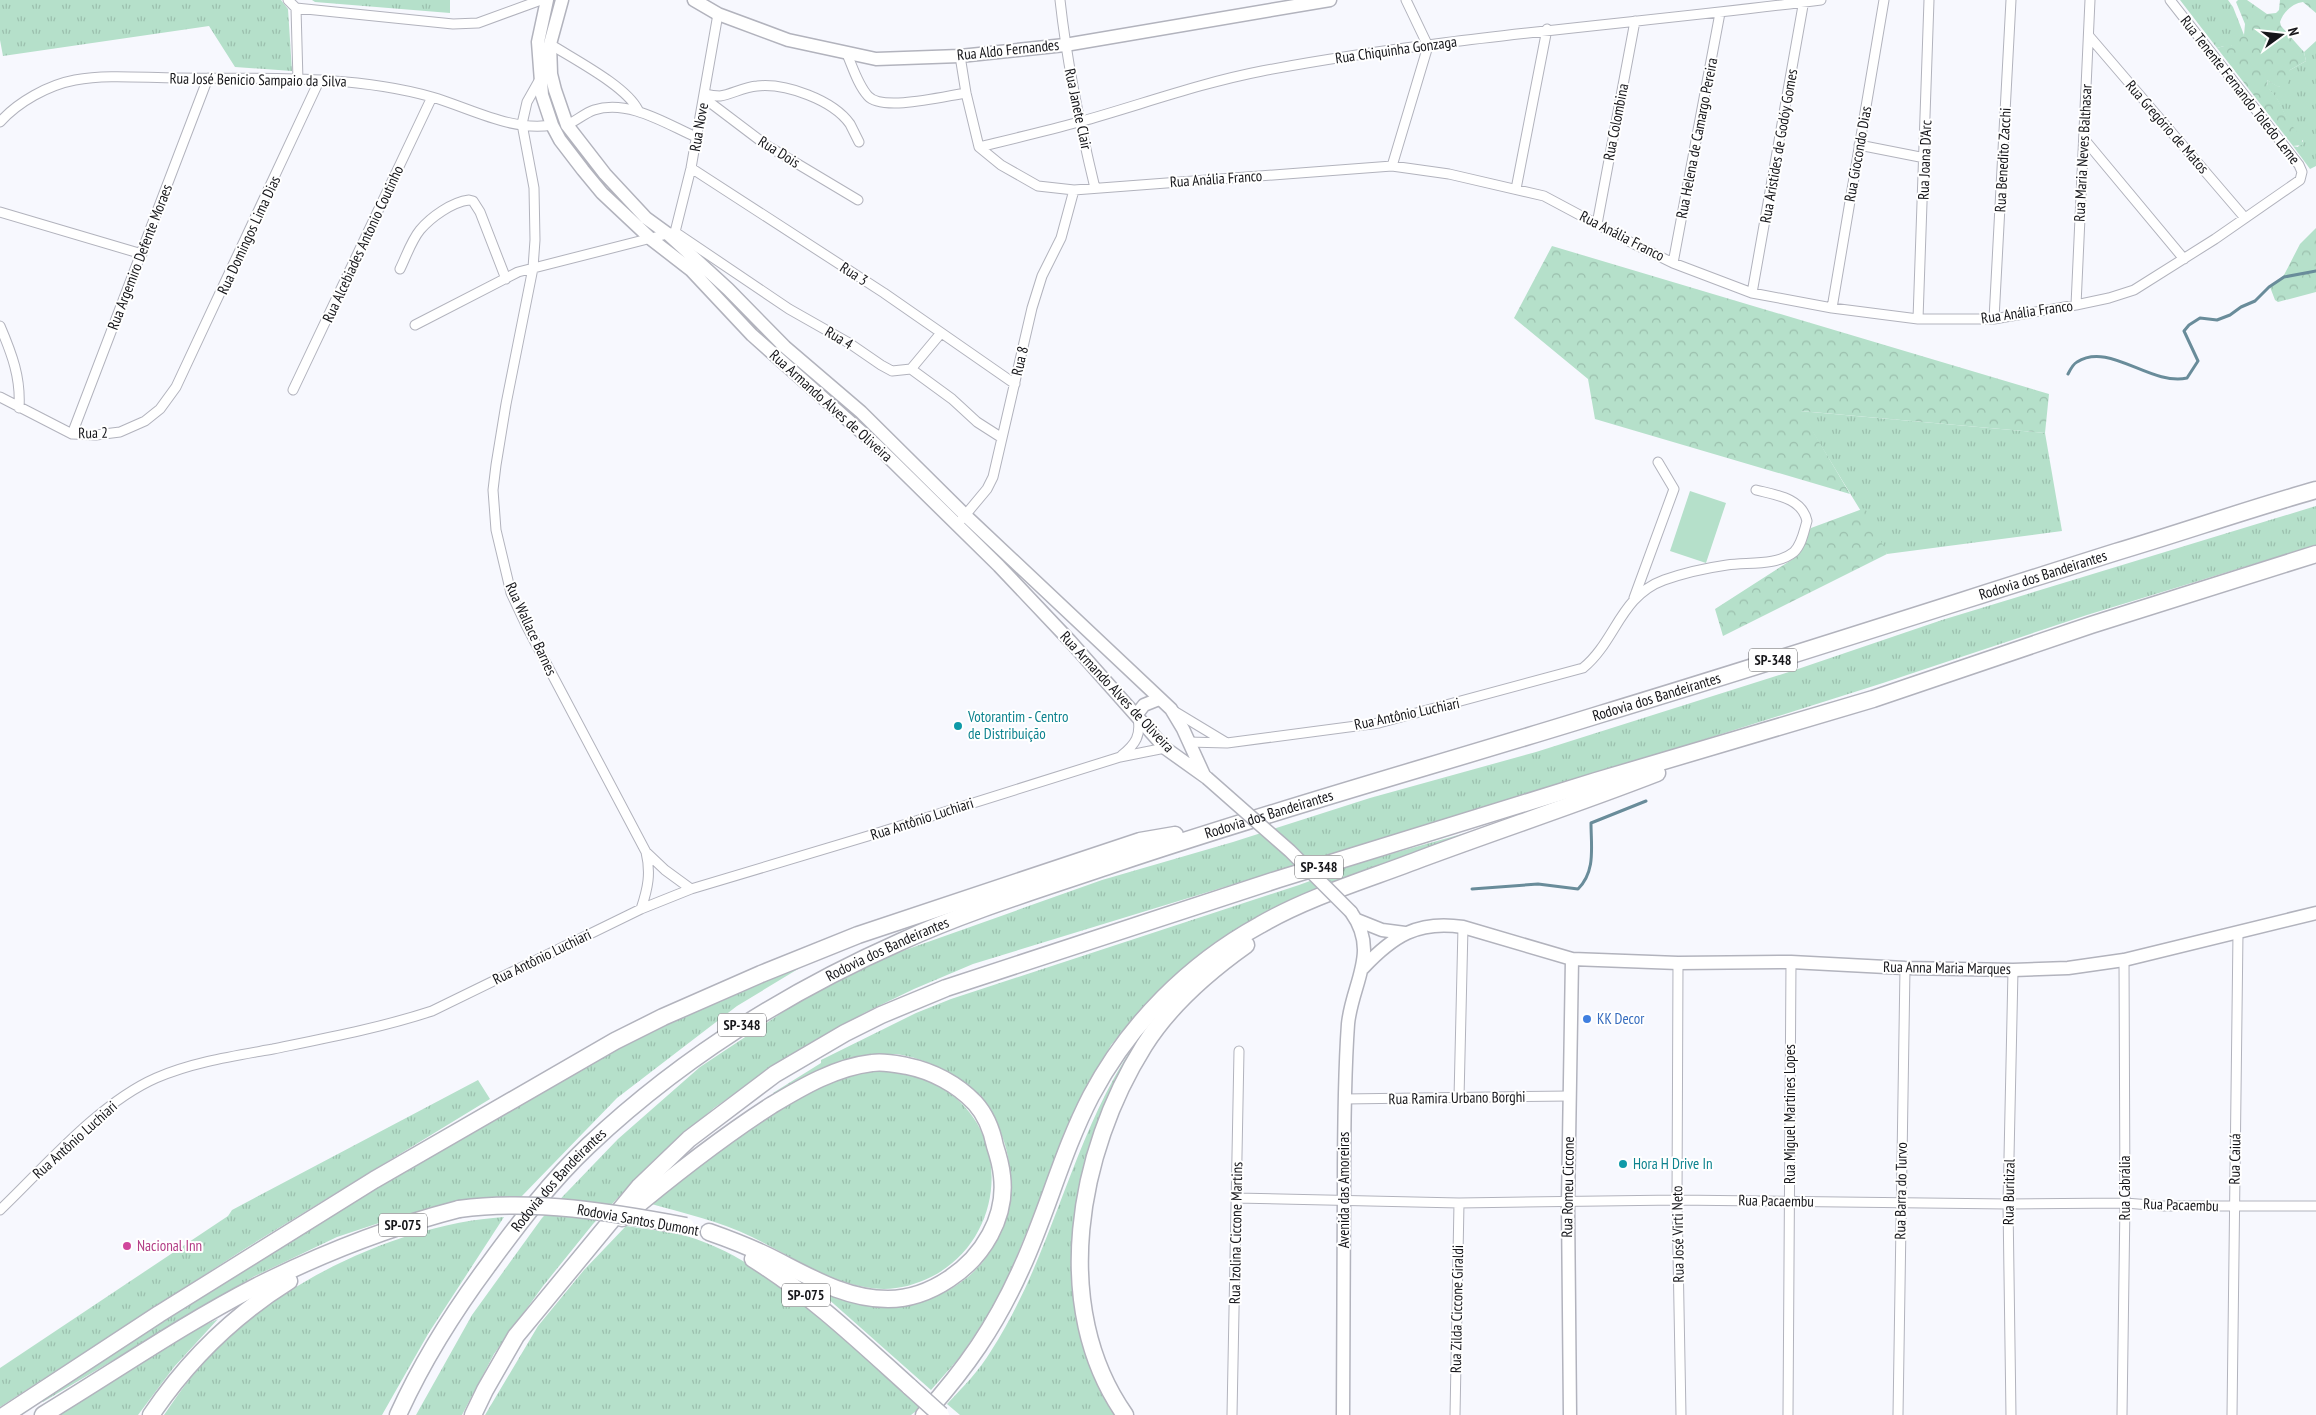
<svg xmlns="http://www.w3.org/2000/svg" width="2316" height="1415" viewBox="0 0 2316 1415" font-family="'PT Sans Narrow',sans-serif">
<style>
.grass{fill:url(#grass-tufts)}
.forest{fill:url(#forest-crowns)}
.pitch{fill:#b5e0ca}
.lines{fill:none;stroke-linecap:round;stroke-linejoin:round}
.stream{stroke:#698c9a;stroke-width:3}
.street-casing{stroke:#b2b3bd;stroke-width:11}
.secondary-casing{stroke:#b2b3bd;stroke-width:15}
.highway-casing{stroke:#b2b3bd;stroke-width:19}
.street{stroke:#fff;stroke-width:9}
.secondary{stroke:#fff;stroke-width:12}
.highway{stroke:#fff;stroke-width:16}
.secondary-bridge-casing{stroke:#b2b3bd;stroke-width:15;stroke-linecap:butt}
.highway-bridge-casing{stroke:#b2b3bd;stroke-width:19;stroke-linecap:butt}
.secondary-bridge{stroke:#fff;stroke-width:12}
.highway-bridge{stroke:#fff;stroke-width:16}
.culture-dot{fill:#0f9aa8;stroke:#fff;stroke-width:2}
.shop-dot{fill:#3f7fe0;stroke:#fff;stroke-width:2}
.hotel-dot{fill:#d1479c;stroke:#fff;stroke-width:2}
.labels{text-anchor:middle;stroke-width:4;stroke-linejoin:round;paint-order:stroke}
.shield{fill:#fff;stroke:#5c5c5f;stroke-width:1}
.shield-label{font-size:14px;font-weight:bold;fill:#16161a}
.street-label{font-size:15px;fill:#16161a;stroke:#fff}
.culture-label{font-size:15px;fill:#0d838f;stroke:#fff;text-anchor:start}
.shop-label{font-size:15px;fill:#366cbe;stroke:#fff;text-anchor:start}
.hotel-label{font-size:15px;fill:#b23c85;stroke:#fff;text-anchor:start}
</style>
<defs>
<pattern id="grass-tufts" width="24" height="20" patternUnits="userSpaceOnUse" patternTransform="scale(1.25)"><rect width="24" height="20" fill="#b5e0ca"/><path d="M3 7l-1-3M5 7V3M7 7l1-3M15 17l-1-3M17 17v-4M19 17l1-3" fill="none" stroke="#9bbfad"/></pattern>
<pattern id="forest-crowns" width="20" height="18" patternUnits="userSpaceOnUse" patternTransform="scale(1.25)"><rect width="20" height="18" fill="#b5e0ca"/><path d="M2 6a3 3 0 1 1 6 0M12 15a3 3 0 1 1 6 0" fill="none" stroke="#9bbfad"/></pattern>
</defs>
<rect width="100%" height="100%" fill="#f7f8fe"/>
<path class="grass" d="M0,0h281l7,9 4,62 -57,-4 -26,-41 -206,30 -3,-16z
M312,0h138v13l-135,-11z
M2180,0h48l5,7 11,28 -13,11h-7l-7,2z
M2316,41v125l-6,3 -17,-23 5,1 5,-6 -12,-14 -14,-28 -9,-11 -1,-8 12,7 11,-17 16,-9 -2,-9z
M1800,411l245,22 17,98 -175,23z
M2316,506v39l-229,70 -204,68 -535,169 -104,29 -271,83 -59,25 -50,24 -84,49 -66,46 -61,53 -60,63 -50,62 -49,68 -32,61h-46l56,-100 70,-97 76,-79 82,-72 89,-59 53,-30 52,-24 208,-74 131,-38 137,-44 166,-46 259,-82 147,-50z
M1487,827l-151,58 -160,91 -26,23 -39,46 -15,26 -36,79 -53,130 -17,32 -30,45 -29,33 -114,-101c33,17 53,19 90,14 120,-16 141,-179 35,-234 -14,-7 -30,-13 -46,-15 -30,-2 -92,29 -122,41l-1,-2 48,-30v-3l95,-47 35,-14 348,-114 30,-11 4,-4z
M803,966l-66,40 -120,92 -96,99 -61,3 -75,21 -48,16 -84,40 -210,125 -2,-2 44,-31 338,-211 179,-101 82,-43 64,-27z
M1154,1018l-30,53 -49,188 43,156h-158l-13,-11c16,-17 32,-33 44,-53 68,-105 83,-235 163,-333z
M873,1071c14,0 28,0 41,3 11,3 21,10 31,16 69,45 59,151 -14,187 -14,7 -31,12 -47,12 -49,-1 -90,-32 -132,-52 -33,-16 -69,-24 -104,-34 61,-48 148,-120 225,-132z
M478,1080l12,19 -244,149 -246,159v-39l228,-152 4,-6z
M504,1217l-76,117 -46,81h-218c17,-25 35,-50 57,-71 70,-68 186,-121 283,-127z
M626,1226c19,3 40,5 60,10 53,15 97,51 138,85 34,28 65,56 96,87l-9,7h-426l53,-89 46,-56z
M218,1319l-44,48 -36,48h-84l142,-86z"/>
<path class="forest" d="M2238,0h9l20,14 9,-1 3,-3 1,-10h36v13l-13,-11c-10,1 -20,10 -23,20l1,4 23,26 2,9 -16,9 -3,15 -9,2 -11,-7c0,10 7,13 11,20 7,14 12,26 24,37v8l-9,1 -76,-98 7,-2h7l4,-8 9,-3 1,-11 -9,-22z
M2316,228v64l-38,10 -3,-2 -5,-13 14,-12 16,-31z
M1552,246l497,148 -4,39 -244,-22 49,83 -255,-75 -7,-40 -74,-61z
M1865,508l22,46 -164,82 -8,-27 78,-50 18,-31z"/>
<path class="pitch" d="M1690,491l36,12 -20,60 -36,-12z"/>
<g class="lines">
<path class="stream" d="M2068,374c2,-4 5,-10 9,-12 32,-21 73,24 110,16l11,-17 -14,-30 5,-6 11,-7 17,2 13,-5 11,-8 14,-6 14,-14 15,-10 32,-6
M1472,889l66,-5 40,5c18,-18 13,-42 13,-66l55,-22"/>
<g class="street-casing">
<path id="street" d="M288,0l8,8 2,73
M1060,0c7,64 20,126 35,188
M296,8l157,16 25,-1 63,-23
M2089,36l156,182
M550,44c25,16 76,42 88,66
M847,54c6,14 11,31 21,42 14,16 77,0 98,-3
M960,56l6,37 13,54 22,18 37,21 36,4 318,-24 57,8 95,22 90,48 39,19 79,30 80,15 86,11h76l82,-14 33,-7 25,-8 81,-51 85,-59 2,-8 -3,-7 -129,-165
M540,79l-13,23 -5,22 12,64 1,52 -2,28 -27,136 -10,61 -3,25 3,40 15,63 16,34 119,225c5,21 2,36 -5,57
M704,94c5,1 11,2 16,2 12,-2 24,-9 37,-10 29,-3 76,14 93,38 3,6 6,12 9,18
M704,98l62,47 92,55
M0,122c18,-20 48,-37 75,-42 33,-6 69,-2 102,-2 84,1 174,-4 255,19 38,11 80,35 120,28
M567,125c9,-4 18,-12 27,-15 35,-11 72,14 102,27
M2084,139l100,120
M1859,145l66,13
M979,147c33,-8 67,-16 100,-25 61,-17 121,-39 183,-51 185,-35 373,-47 559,-71
M1392,166l36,-120 -22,-46
M691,168l193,125 131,91
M1516,189l31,-160
M0,212l142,42
M1597,224l38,-203
M675,232l114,77 60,34 32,22 11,6 19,-2 41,30 25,23 25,16
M1673,263l47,-250
M400,269c6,-12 11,-28 20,-39 11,-13 32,-28 49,-30l4,1 7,11 26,67
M1752,293l52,-293
M2076,305l14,-305
M1832,308l52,-308
M1918,319l11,-319
M1994,319l17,-319
M415,325l103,-53 157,-40 16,-64 27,-154
M0,326c12,28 21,52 19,82
M911,369l30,-36
M293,390l139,-293
M0,397l72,37 24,1 24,-3 25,-11 15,-12 16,-22 143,-306
M72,434l136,-356
M962,519l25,-30 6,-12 39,-169 10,-32 19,-38 13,-48
M1634,598l40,-109 -16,-27
M1174,711l53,32
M1188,742l39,1 152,-20 204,-55c33,-27 37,-72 81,-88 20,-7 42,-12 63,-15 21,-3 50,1 67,-13 8,-8 10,-21 13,-31 -5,-23 -31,-26 -51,-31
M1122,755c14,-11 19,-20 16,-37
M646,852l19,18 26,19
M1678,963l-1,237 4,215
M1459,1098l4,-171
M1344,1099l226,-3
M1236,1198l223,5 218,-3 331,4 117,-1 38,3h153
M0,1210c45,-43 99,-107 156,-132 37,-16 78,-22 117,-29 54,-11 107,-21 159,-38l209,-102 50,-20 177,-53 252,-79 45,-9
M1232,1415l7,-364
M1455,1415l4,-212
M1788,1415l3,-453
M1898,1415l7,-447
M2011,1415l-3,-211 5,-234
M2122,1415l3,-212 -1,-243
M2232,1415l6,-482"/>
</g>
<g class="secondary-casing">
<path id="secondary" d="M547,0l-9,42 4,53 10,30 8,15 23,30 19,23 49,46 40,31 61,65 124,110 123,121 71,75 95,107 42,30
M562,0l-12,44 1,30 4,16 12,35 38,49 41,44 22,16 60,55 57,58 76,65 105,104 205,193 12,20 21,46
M694,0l24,14 70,26 88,19 84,-3 105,-11 265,-45
M1137,714l7,-9 15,-6
M1357,920l25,10 23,3
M1363,968c30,-32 55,-48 100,-41l109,32 106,4 113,-1 114,6 108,2 55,-2 56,-8 192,-47
M1343,1415c1,-75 0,-149 1,-224 0,-56 0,-111 4,-167 4,-41 32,-72 3,-112
M1570,1415l-2,-212 4,-244"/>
</g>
<g class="highway-casing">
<g id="highway">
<path d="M622,1218c49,-41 97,-79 150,-113 30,-18 64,-38 100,-42 12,-2 24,1 35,3 25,5 50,18 68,37 10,11 17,28 20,43 3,9 6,20 7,30 5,41 -19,81 -53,103 -18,12 -39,20 -61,20 -45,0 -83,-25 -122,-44 -19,-9 -37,-16 -57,-23"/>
<path d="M753,1259c58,36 107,83 157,128"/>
<path d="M5,1415l154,-101 215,-134 241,-139 48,-24 98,-43 97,-39 282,-94 35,-6"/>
<path d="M43,1415c71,-43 140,-91 214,-129 64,-32 132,-59 202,-77"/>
<path d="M151,1415c37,-55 82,-99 138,-134"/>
<path id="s1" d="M398,1415c24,-53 56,-104 91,-151 30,-41 62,-83 99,-118 91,-86 197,-153 312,-204 70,-32 144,-54 217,-79 160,-54 323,-99 484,-149 172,-52 344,-108 515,-162 67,-20 133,-43 200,-62"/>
<path d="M473,1415l12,-25 31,-54 123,-149 50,-48 86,-65 70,-41 36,-18 65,-27 333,-109 317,-98 277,-82 218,-74 225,-71"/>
<path d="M924,1415c42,-47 71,-88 97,-146 26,-56 41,-117 70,-173 38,-72 98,-132 169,-171 50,-29 109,-46 163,-67 78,-29 157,-55 234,-85"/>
<path d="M1125,1415c-76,-108 -47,-264 19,-369 25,-40 64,-74 102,-101"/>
</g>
</g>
<use href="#street" class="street"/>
<use href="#secondary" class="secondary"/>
<use href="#highway" class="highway"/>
<g class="secondary-bridge-casing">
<path id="secondary-bridge" d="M1207,778l83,73 61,61"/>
</g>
<g class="highway-bridge-casing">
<path id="highway-bridge" d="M459,1209c76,-10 152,3 227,17
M910,1387l31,28"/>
</g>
<use href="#secondary-bridge" class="secondary-bridge"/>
<use href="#highway-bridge" class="highway-bridge"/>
</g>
<g class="culture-dot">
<circle cx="958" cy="726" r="5"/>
<circle cx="1623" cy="1164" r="5"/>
</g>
<circle class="shop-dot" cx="1587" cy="1019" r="5"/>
<circle class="hotel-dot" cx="127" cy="1246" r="5"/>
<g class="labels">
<g class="shield">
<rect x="1749" y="648.5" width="48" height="23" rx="4"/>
<rect x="1295" y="855.5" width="48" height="23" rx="4"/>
<rect x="718" y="1013.5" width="48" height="23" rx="4"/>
<rect x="379" y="1213.5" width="48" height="23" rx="4"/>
<rect x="782" y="1283.5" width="48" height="23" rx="4"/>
</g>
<g class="shield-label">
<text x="1773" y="665">SP-348</text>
<text x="1319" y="872">SP-348</text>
<text x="742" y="1030">SP-348</text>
<text x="403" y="1230">SP-075</text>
<text x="806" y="1300">SP-075</text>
</g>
<g class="street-label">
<text transform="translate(1008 50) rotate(-6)" y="5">Rua Aldo Fernandes</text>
<text transform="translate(1396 50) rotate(-8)" y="5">Rua Chiquinha Gonzaga</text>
<text transform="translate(258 80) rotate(1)" y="5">Rua José Benicio Sampaio da Silva</text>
<text transform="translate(2240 90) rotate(52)" y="5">Rua Tenente Fernando Toledo Leme</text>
<text transform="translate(1078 109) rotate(78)" y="5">Rua Janete Clair</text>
<text transform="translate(1616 122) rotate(-79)" y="5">Rua Colombina</text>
<text transform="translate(699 127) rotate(-80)" y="5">Rua Nove</text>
<text transform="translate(2167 127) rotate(49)" y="5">Rua Gregório de Matos</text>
<text transform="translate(1697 138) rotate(-79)" y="5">Rua Helena de Camargo Pereira</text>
<text transform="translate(1779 146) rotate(-80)" y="5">Rua Aristides de Godóy Gomes</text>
<text transform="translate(779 152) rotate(32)" y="5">Rua Dois</text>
<text transform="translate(2083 153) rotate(-87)" y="5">Rua Maria Neves Balthasar</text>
<text transform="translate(1858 154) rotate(-80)" y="5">Rua Giocondo Dias</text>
<text transform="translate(1925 160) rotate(-88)" y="5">Rua Joana D'Arc</text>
<text transform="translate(2003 160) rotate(-87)" y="5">Rua Benedito Zacchi</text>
<text transform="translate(1216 179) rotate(-4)" y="5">Rua Anália Franco</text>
<text transform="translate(249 235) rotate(-65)" y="5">Rua Domingos Lima Dias</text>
<text transform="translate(1622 236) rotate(27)" y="5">Rua Anália Franco</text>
<text transform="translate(363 244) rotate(-65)" y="5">Rua Alcebiades Antonio Coutinho</text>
<text transform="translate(140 257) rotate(-69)" y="5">Rua Argemiro Defente Moraes</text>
<text transform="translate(854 274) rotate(33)" y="5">Rua 3</text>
<text transform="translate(2027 312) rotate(-8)" y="5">Rua Anália Franco</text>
<text transform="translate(839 338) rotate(31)" y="5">Rua 4</text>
<text transform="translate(1020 361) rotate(-77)" y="5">Rua 8</text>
<text transform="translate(831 406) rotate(42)" y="5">Rua Armando Alves de Oliveira</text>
<text transform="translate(93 433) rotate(-1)" y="5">Rua 2</text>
<text dy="5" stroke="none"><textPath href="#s1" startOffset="1906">Rodovia dos Bandeirantes</textPath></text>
<text transform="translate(531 629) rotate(65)" y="5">Rua Wallace Barnes</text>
<text transform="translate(1117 692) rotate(47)" y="5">Rua Armando Alves de Oliveira</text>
<text dy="5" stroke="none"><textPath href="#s1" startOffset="1501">Rodovia dos Bandeirantes</textPath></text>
<text transform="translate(1407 714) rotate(-12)" y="5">Rua Antônio Luchiari</text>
<text dy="5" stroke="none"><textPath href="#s1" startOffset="1096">Rodovia dos Bandeirantes</textPath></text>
<text transform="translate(922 819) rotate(-18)" y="5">Rua Antônio Luchiari</text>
<text dy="5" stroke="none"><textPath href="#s1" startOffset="691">Rodovia dos Bandeirantes</textPath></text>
<text transform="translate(542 957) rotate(-26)" y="5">Rua Antônio Luchiari</text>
<text transform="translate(1947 968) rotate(1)" y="5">Rua Anna Maria Marques</text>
<text transform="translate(1457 1098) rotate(-1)" y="5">Rua Ramira Urbano Borghi</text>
<text transform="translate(1790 1114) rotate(-90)" y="5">Rua Miguel Martines Lopes</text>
<text transform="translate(75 1140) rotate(-42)" y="5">Rua Antônio Luchiari</text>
<text transform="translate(2235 1159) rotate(-89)" y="5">Rua Caiuá</text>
<text dy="5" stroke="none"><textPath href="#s1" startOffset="286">Rodovia dos Bandeirantes</textPath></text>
<text transform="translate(1568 1187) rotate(-89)" y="5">Rua Romeu Ciccone</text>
<text transform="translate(2125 1188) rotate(-90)" y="5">Rua Cabrália</text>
<text transform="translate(1344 1190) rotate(-90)" y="5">Avenida das Amoreiras</text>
<text transform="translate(1901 1191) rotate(-89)" y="5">Rua Barra do Turvo</text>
<text transform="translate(2009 1192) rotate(-89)" y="5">Rua Buritizal</text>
<text transform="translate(1776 1201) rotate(1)" y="5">Rua Pacaembu</text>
<text transform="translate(2181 1205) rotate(2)" y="5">Rua Pacaembu</text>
<text transform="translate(638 1220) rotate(10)" y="5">Rodovia Santos Dumont</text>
<text transform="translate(1236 1233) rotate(-89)" y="5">Rua Izolina Ciccone Martins</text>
<text transform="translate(1678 1234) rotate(-91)" y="5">Rua José Virti Neto</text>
<text transform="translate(1457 1309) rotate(-89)" y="5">Rua Zilda Ciccone Giraldi</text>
</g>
<g class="culture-label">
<text x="968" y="722">Votorantim - Centro<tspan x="968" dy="17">de Distribuição</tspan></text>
<text x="1633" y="1169">Hora H Drive In</text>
</g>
<g class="shop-label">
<text x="1597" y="1024">KK Decor</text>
</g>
<g class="hotel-label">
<text x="137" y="1251">Nacional Inn</text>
</g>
</g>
<g transform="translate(2281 35) rotate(75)" stroke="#ffffff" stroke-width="4" paint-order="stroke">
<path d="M0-4L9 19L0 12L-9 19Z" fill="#16161a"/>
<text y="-8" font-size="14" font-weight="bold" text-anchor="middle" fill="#16161a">N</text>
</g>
</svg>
